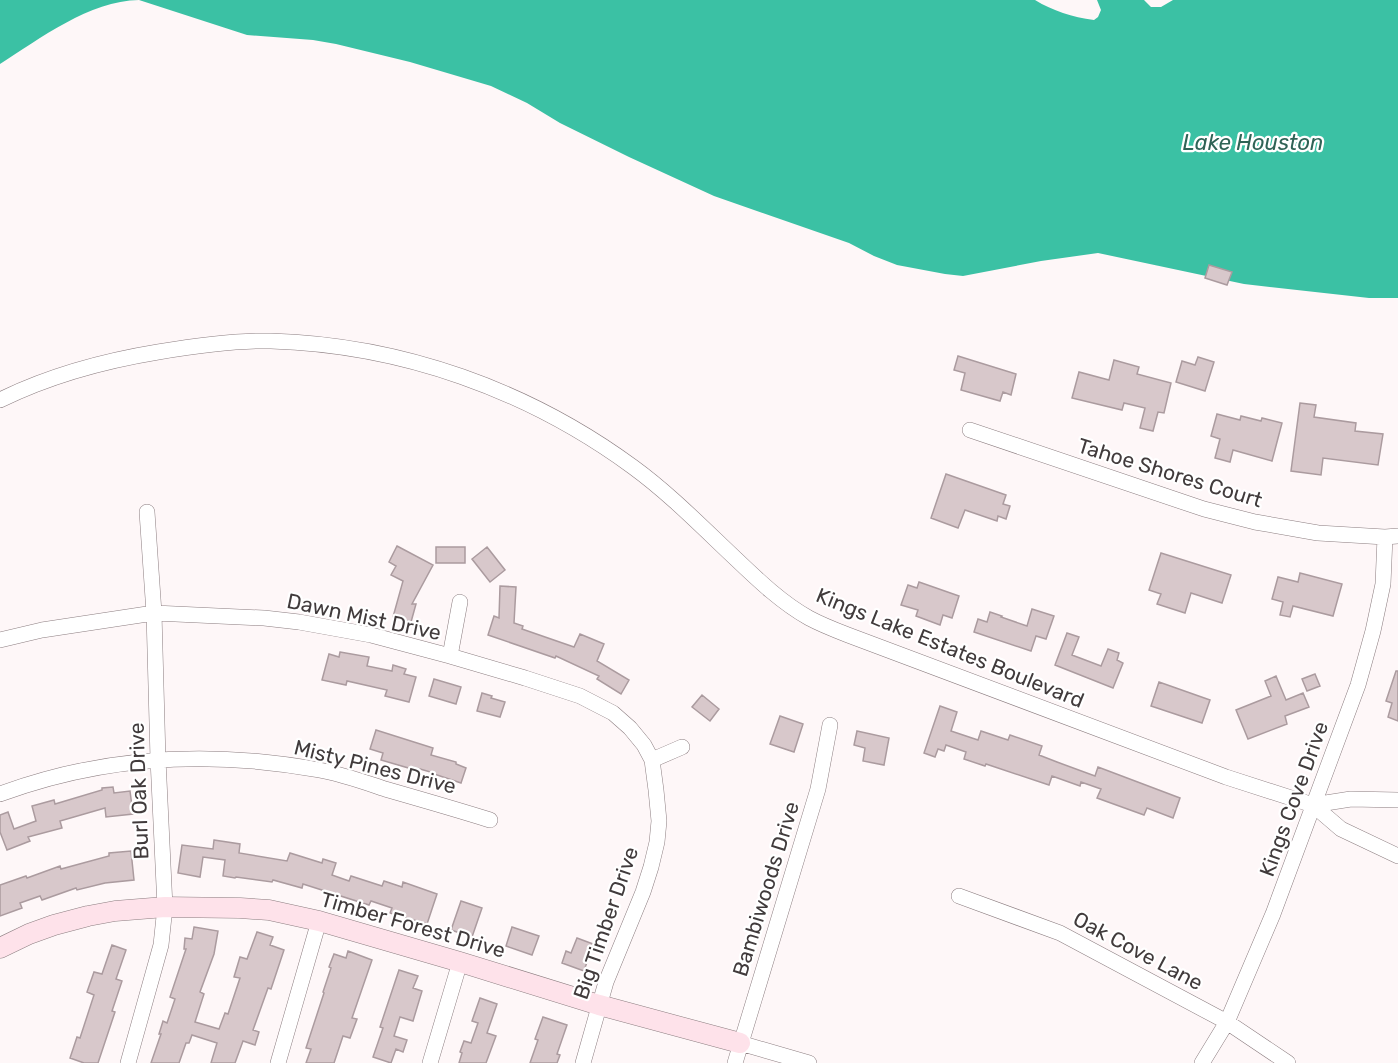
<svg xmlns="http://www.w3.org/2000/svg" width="1398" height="1063" viewBox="0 0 1398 1063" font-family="Rubik,sans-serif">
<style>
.water{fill:#3bc1a4}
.building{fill:#d8c8cb;stroke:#ab9b9f;stroke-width:1.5}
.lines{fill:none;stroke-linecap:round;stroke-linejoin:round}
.street-casing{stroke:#8c7e81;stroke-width:16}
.secondary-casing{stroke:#8c7e81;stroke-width:21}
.street{stroke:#fff;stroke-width:15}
.secondary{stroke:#fee2ea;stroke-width:20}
.labels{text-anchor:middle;stroke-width:4.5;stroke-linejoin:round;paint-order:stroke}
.street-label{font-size:21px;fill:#413b3c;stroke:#fff}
.water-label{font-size:22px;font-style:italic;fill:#2f6356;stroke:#fff}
</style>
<rect width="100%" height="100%" fill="#fef7f8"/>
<path class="water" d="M0,0h139c-50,1 -98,38 -139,64z
M139,0h896c18,11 37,17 59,20l4,-3 3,-7 -4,-10h47l7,7h10l12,-7h225v298h-29l-125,-14 -146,-31 -57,8 -78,15 -18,-2 -48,-9 -23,-9 -25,-13 -135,-47 -85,-39 -69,-34 -33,-20 -36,-17 -81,-24 -74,-18 -23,-4 -66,-5z"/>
<path class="building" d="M1209,265l23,7 -5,13 -22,-7z
M958,356l58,18 -5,21 -8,-3 -3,9 -39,-11 4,-17 -11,-3z
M1198,357l16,5 -9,29 -29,-9 6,-21 13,4z
M1114,360l25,7 -2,7 34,9 -7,30 -6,-1 -5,19 -13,-3 5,-20 -21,-5 -2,7 -50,-12 7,-26 30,8z
M1300,403l16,2 -2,12 42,6 -1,8 28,3 -5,31 -55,-7 -2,17 -30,-4z
M1217,414l23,6 1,-4 20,5 1,-3 20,5 -10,38 -39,-11 -3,12 -15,-4 5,-19 -9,-3z
M946,474l60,21 -3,9 7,2 -4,13 -8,-3 -1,5 -32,-11 -7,18 -27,-10z
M397,546l36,19 -21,39h4l-5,18 -18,-5 10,-36 -12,-6 5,-9 -7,-4z
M436,547h29v16h-29z
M487,547l18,23 -15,12 -18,-23z
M1161,553l70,22 -9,28 -31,-10 -6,20 -28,-9 4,-10 -12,-4z
M1300,573l42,11 -9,32 -40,-10 -3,11 -10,-2 3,-13 -11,-3 6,-22 20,5z
M919,582l40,14 -7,22 -9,-3 -3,10 -24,-9 2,-6 -17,-5 7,-20 9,3z
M500,586l16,1 -2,36 9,3 -1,3 52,18 6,-13 24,10 -7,17 32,19 -8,14 -24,-15 2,-3 -43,-20 -1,2 -67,-23 6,-19 5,2z
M1032,609l22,7 -8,23 -10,-3 -5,15 -57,-19 4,-13 9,3 3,-10 12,4 -1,1 26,9z
M1067,633l12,4 -7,18 29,11 7,-17 11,4 -2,7 6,3 -10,25 -58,-23z
M340,652l29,5 -2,9 25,5 1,-6 13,4 -2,5 12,3 -7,25 -24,-6 2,-6 -40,-9 -1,4 -24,-5 7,-26 10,3z
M1396,671h2v50l-10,-4 4,-14 -6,-2z
M1315,674l5,12 -13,5 -5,-12z
M1276,676l10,24 17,-7 6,14 -24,9 2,8 -39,15 -12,-29 35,-14 -6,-15z
M434,679l27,8 -5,17 -27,-8z
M1159,682l51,18 -8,23 -51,-17z
M482,693l10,3 -1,2 14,4 -5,15 -23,-6z
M702,695l17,14 -9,12 -18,-14z
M940,706l17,6 -6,19 27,9 3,-9 27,9 2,-5 32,11 -3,9 18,7 38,14 3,-9 82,31 -7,20 -26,-10 -3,7 -47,-17 4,-9 -20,-7 -1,4 -28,-10 -3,9 -63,-21 -1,2 -21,-7 2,-7 -20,-7 -2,6 -6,-2 -3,8 -11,-4z
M780,716l23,8 -9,28 -24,-8z
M376,730l57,18 -2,7 25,7v2l10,4 -5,15 -27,-9v-1l-21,-6 -1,2 -31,-9 2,-7 -13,-4z
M857,731l32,7 -5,27 -21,-4 2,-13 -11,-3z
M113,787l1,6 16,-2 3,23 -27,3 -1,-9 -45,13 2,7 -34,9 2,4 -23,9 -7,-18v-17l8,-3 6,17 22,-8 -4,-15 22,-6 1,4 47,-14v-2z
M214,840l26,4 -1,9 48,8 3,-8 32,10 1,-4 13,4 -4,12 17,6 2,-5 31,10 2,-5 18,6 1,-5 34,12 -10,30 -37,-11 2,-5 -21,-7 -2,4 -66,-21 -1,4 -29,-8 -1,2 -36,-5 -1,1 -12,-2 2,-16 -22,-3 -3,20 -22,-4 4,-28 31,4z
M131,851l3,29 -29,3 -28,7 -1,-2 -34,12 -2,-4 -20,7 2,5 -22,8v-31l26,-9 1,2 33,-12 1,3 48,-13v-3z
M461,901l21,7 -10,29 -21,-7z
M194,927l24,4 -4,23 -14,38 4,2 -9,28 24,7 6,-16 3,1 12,-36 -6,-1 6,-20 7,2 10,-27 16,5 -3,8 14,5 -13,39 -3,-1 -15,42 6,2 -4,13 -12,-4 -8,22h-24l6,-20 -25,-8 -3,8h-3l-7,20h-28l10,-29h-2l4,-13 4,2 8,-24 -5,-2 16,-48h-2l1,-11 7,1z
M512,927l27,9 -7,19 -26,-9z
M577,938l16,6 -9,27 -22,-8 4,-12 5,2z
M112,945l14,5 -10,29 6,2 -10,30 3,1 -17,51h-14l-14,-5 7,-21 3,1 14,-43 -7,-3 7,-20 8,2z
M348,951l24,9 -20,58 5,1 -7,19 -7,-2 -9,27h-28l5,-14 -5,-1 18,-55 -1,-1 8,-24 -2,-1 5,-13 12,4z
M399,970l19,6 -5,12 9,3 -9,30 -13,-4 -6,19 13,4 -4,12 -7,-3 -5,14 -18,-6 10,-29 -3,-1z
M480,998l17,6 -10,29 9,3 -10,27h-27l3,-10 -2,-1 4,-11 7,2 7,-20 -6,-2z
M543,1017l24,8 -10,29 3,1 -3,8h-27l8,-23 -3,-1z"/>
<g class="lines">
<g class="street-casing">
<path id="street" d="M0,400c51,-25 103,-39 158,-48 36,-6 78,-12 113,-11 131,4 257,49 362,126 37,27 69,60 103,92 22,21 46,44 73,59 13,7 26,12 39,17l378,142 87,28 28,24 57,27
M970,430l234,79 51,13 63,11 67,4 13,-1
M0,640l42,-10 112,-17 110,5 35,4 72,13 79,21 75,22 55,18 33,17 17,15 14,17 8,15 4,30 3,31 -2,21 -6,25 -8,25 -37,90 -23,81
M450,656l10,-54
M652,760l30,-13
M0,794c103,-38 211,-44 319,-24 23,4 45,12 66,19 35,10 70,20 105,31
M1313,805l38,-6 47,1
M959,896l101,37 167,89 61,41
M740,1043l69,20
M128,1063l33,-118 4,-38 -7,-148 -4,-146 -7,-101
M278,1063l41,-142
M430,1063l30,-101
M735,1063l83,-274 12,-64
M1202,1063l25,-41 46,-108 85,-229 15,-54 10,-47 2,-47"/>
</g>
<g class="secondary-casing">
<path id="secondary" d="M0,948l29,-14 25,-9 34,-9 27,-5 50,-4 75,1 29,2 50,11 141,41 139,43 141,38"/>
</g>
<use href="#street" class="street"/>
<use href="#secondary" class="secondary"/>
</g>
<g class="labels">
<g class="street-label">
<text transform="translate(1170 473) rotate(17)" y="7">Tahoe Shores Court</text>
<text transform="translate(364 617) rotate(12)" y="7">Dawn Mist Drive</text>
<text transform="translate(950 648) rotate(22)" y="7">Kings Lake Estates Boulevard</text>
<text transform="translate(375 767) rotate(14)" y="7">Misty Pines Drive</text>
<text transform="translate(139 791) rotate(-92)" y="7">Burl Oak Drive</text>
<text transform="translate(1294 799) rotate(-70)" y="7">Kings Cove Drive</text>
<text transform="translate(766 889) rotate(-73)" y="7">Bambiwoods Drive</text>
<text transform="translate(606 923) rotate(-71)" y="7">Big Timber Drive</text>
<text transform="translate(413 925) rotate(16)" y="7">Timber Forest Drive</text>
<text transform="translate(1138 951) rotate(28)" y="7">Oak Cove Lane</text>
</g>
<g class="water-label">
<text x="1253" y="150">Lake Houston</text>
</g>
</g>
</svg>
